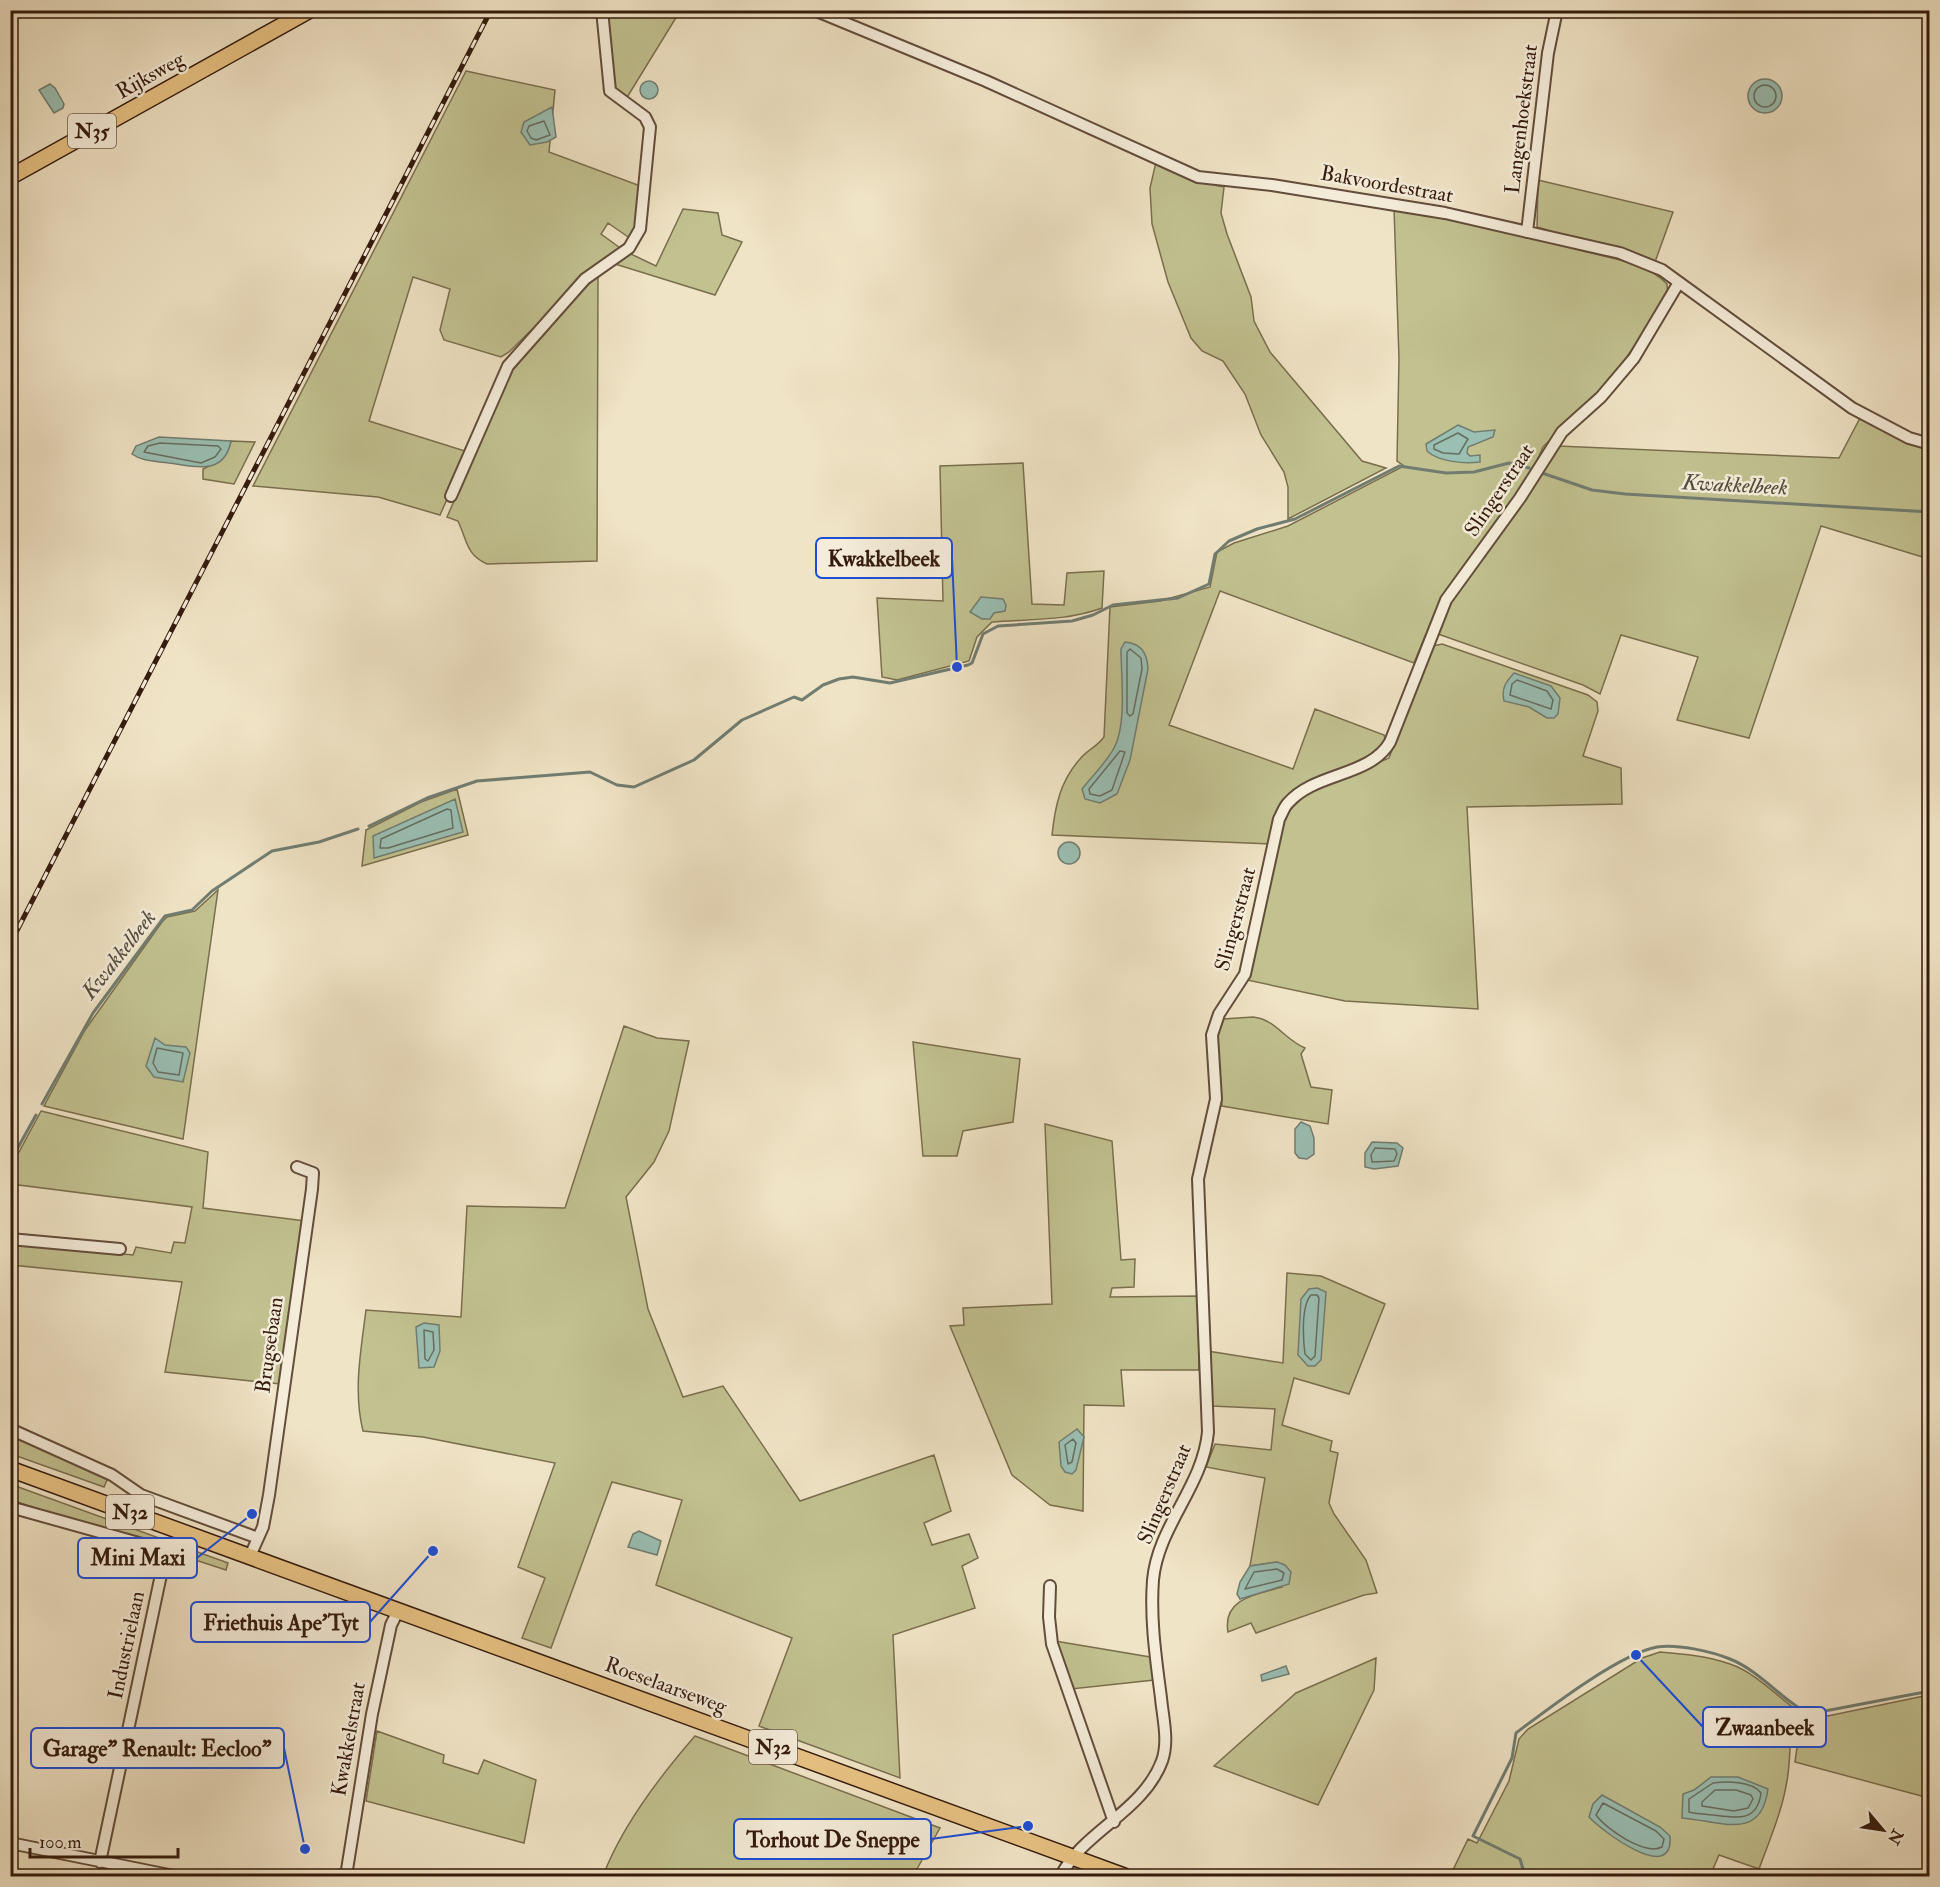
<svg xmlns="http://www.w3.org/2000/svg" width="1940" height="1887" viewBox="0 0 1940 1887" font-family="'IM FELL Double Pica',serif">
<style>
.green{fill:#c2c190;stroke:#7b6e4e;stroke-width:1.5}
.water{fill:#9abfb3;stroke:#717d71;stroke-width:1.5}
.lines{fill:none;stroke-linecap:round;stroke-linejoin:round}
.shore{stroke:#676d60;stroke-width:1.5}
.stream{stroke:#717d71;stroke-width:3}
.street-casing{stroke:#634d3b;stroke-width:14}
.primary-casing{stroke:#341b0d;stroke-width:18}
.street{stroke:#f5edda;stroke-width:10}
.primary{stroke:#e8c283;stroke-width:15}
.rail-casing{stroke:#341b0d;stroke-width:5}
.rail{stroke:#f5edda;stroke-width:3;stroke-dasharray:9;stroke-linecap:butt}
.labels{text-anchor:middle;stroke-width:5;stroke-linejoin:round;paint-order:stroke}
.shield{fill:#f5edda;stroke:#6e5a4a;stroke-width:1.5}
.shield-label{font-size:20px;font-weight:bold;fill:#341b0d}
.street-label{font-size:21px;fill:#341b0d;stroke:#f5edda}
.water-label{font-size:22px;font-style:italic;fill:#534c3f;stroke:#f5edda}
.leader{fill:none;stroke:#1d4ed8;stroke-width:2}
.callout-dot{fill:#1d4ed8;stroke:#f5edda;stroke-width:2}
.callout{fill:#f5edda;stroke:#1d4ed8;stroke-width:2}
.callout-label{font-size:22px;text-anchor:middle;font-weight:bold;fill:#341b0d}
</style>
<rect width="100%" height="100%" fill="#f0e4c6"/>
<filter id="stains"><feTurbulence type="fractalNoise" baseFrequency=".00333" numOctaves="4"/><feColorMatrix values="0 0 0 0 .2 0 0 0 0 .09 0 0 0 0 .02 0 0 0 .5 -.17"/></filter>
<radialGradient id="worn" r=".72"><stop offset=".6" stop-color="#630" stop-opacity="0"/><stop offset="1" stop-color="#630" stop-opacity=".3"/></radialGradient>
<path class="green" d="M605,11h64l8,5 -51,83 -12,-11z
M466,71l89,19 -6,62 94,35 -6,41 -6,11 -23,-16 -7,11 22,16 -64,53 -50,49 -8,5 -57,-17 -4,-10 10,-41 -37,-12 -44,144 99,31 -28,63 -62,-18 -125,-11z
M1156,162l39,19 29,6 -3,26 6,21 24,63 3,24 16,31 92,109 24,7 -98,51v-32l-4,-15 -23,-37 -16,-41 -22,-33 -21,-10 -11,-13 -23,-56 -16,-58 -2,-36z
M1538,180l135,32 -18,50 -118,-35z
M1394,208c63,13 126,26 189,43 27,7 65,12 84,33l1,14 -58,83 -67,66 -11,25 -27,40 -65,88 -26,63 -194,-72 -51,134 124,44 22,-60 69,26 2,7 -9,10 -85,40 -10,11 -11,41 -219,-9c3,-28 8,-54 28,-76 7,-9 17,-12 24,-22l6,-130 50,-6 50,-14 7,-35 17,-9 54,-17 116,-60 -7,-5 2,-102z
M683,209l35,4 4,22 20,7 -27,53 -100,-31 16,-10 25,12z
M598,274l-1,287 -110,3c-21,-9 -20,-24 -29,-43l-11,-4 65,-147 40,-49z
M1860,418l69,30v111l-108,-33 -72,212 -72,-18 21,-63 -77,-22 -21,59 -17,-9 -145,-51 10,-28 110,-160 281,12z
M231,441l24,1 -21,42 -31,-5v-10c13,-6 25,-13 28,-28z
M1023,463l9,141 32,1 3,-32 37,-2 -2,37c-35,13 -72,11 -110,14l-15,15 -8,24 -72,19 -15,-3 -5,-79 66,3 -3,-135z
M1442,644l146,51 9,7 1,9 -15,45 38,12 1,36 -155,3 11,202 -133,-8 -98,-21 38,-165 22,-22 82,-35 40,-107 4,-5z
M457,789l11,46 -106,31 4,-36 55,-28z
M218,890l-35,249 -139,-33 41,-76 77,-108 5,-5 28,-6z
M1253,1017c22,2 32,23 52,31l-4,6 10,33 21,3 -4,34 -106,-18c-3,-27 -11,-62 1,-87z
M624,1026l33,12 32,3 -20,90 -15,31 -28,35 22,112 35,88 40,-11 77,115 134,-46 17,56 -27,12 8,22 37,-11 9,24 -16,8 13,42 -82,27 7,143 -141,-52 33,-88 -136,-53 26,-85 -70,-18 -61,166 -29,-10 23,-60 -27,-11 37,-104 -132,-26 -60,-6c-10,-40 -2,-81 3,-121l95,7 6,-111 98,2z
M913,1042l107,17 -7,63 -50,9 -6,25h-34z
M41,1111l167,41 -5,56 102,13 -25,163 -115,-12 17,-90 -171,-17 1,-22 121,12 3,-8 35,6 3,-11 11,1 7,-36 -181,-23v-17z
M1045,1124l67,17 9,119 14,-1 -1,28 -22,1 -2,9 88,-1 1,74h-78l3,36 -40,-1 -1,106 -33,-6 -38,-30 -62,-149 14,-1 -1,-17 89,-4z
M1287,1273l34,3 64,28 -36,90 -55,-16 -12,47 50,16 -2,10 8,2 -9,50 5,11 32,46 11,33 -13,2 -108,38 -5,-10 -23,9c-6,-34 30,-38 54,-45l-5,-25 -27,4 15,-88 -59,-11 9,-23 56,6 4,-41 -63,-3 -5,-55 76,12z
M10,1434l98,44 -4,9 -93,-33z
M10,1484l218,79 -2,7 -215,-70z
M1055,1641l95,16 4,23 -83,9z
M1660,1652c24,2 47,4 70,12 24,8 45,30 65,45 -6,22 -4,43 -7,65 -4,33 -18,65 -29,95l-40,-14 -9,21h-260l18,-37 9,4 32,-62 10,-42 9,-10 114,-71z
M1376,1658l-2,32 -56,115 -104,-39 82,-73z
M1929,1695v103l-134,-36 6,-45 12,2z
M377,1731l67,24 -1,8 35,11 6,-14 52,20 -12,63 -158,-42z
M695,1736l245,92 -27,48h-310c18,-48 58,-101 92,-140z"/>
<path class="water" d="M1748 96a17 17 0 1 1 34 0a17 17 0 1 1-34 0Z
M640 90a9 9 0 1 1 18 0a9 9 0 1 1-18 0Z
M50,84l5,4 9,16 -1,4 -9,5 -15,-23z
M552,107l4,30 -9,5 -17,3 -9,-13 3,-10z
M1458,425l16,7 21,-2 -2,7 -25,10 -1,6 3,3 10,-1v7c-16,2 -41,0 -53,-11l-1,-7z
M159,437l72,4c-7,36 -38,25 -62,22 -13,-2 -26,-1 -37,-9l4,-8z
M981,597l22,2 3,6 -1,6 -11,2 -4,6h-8l-12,-7z
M1125,642c17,2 22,11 23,27l-18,91 -13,34 -17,9 -15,-4 -3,-10c10,-13 24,-26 32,-41 13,-23 7,-72 7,-99z
M1514,673l37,13 9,12 -2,16 -4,4h-7l-18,-11 -25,-6c-3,-13 2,-19 10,-28z
M455,799l8,33 -89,26 -1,-22z
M1058 853a11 11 0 1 1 22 0a11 11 0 1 1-22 0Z
M155,1038l10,7 21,2 4,6 -7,29 -29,-5 -8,-11z
M1301,1122l9,4 4,12v16l-7,5 -8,-1 -4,-5v-24z
M1372,1142l25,1 6,5 -5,18 -24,3 -9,-2v-14z
M1317,1288l9,4 -5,68 -6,6h-7l-10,-11 3,-56 8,-10z
M424,1323l15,2 1,26 -6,16 -15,1 -3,-41z
M1077,1429l7,8 -8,33 -4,4 -7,-2 -4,-6 -2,-24z
M639,1531l22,10 -4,14 -29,-8 5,-13z
M1277,1562l8,3 6,7 -2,12 -49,15 -3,-5 3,-12 10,-16z
M1286,1666l3,8 -27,7 -1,-6z
M1711,1777h27l30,12c-7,53 -47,32 -86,29l1,-24 11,-4z
M1602,1795l58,32 10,9c4,50 -69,-6 -81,-19l4,-13z"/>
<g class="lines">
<path class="shore" d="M1754 96a11 11 0 1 1 22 0a11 11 0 1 1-22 0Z
M544,121l6,14 -14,5 -5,-2 -4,-7 2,-5z
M1458,433l10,6 -9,15 -16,-1 -9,-4v-4z
M160,443l58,3 3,3 -6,8 -14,6 -57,-11 4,-6z
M1130,649l11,9 1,11 -9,45 -3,2 -3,-3v-61z
M1517,680l30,11 6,9 -2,9 -41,-14 2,-11z
M1120,751l5,1 -13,38 -12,6 -10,-2 -1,-5z
M447,809l4,1 2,18 -65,20h-8l1,-9z
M157,1048l26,5 -4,22 -21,-3 -5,-9z
M1375,1148l20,1 2,5 -3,7 -22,1 -1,-7z
M1311,1295h6l2,3 -4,58 -4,4 -6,-6c-2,-15 -4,-48 6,-59z
M424,1330l9,2 1,18 -6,11 -3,-2z
M1073,1439l3,4 -4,19 -4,2 -3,-19z
M1277,1569l7,4 -2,7 -37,9 9,-17z
M1713,1783c14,-2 39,-2 48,10 -4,30 -25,25 -48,22 -8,-1 -16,-1 -24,-3v-13z
M1715,1790h21l15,5 2,4 -5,9 -14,3 -32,-5v-4z
M1603,1803l53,28 8,8 -2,8c-17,9 -56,-18 -66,-32z"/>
<path class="stream" d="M1542,473l50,17 33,4 305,18
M369,826l58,-28 50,-17 113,-9 27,13 17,2 60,-27 48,-40 52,-23 8,3 21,-15 16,-6 14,-2 37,6 78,-18 4,-2 11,-29 15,-8 74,-5 21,-6 20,-10 65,-7 31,-14 6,-30 14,-13 28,-12 38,-10 104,-53 47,7 28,-1 35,-9 20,5
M42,1104l51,-91 72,-97 27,-6 20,-19 60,-40 47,-9 39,-13
M10,1162l26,-47
M1525,1876l-5,-17 -47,-23 39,-78 4,-25c32,-24 103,-79 141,-86 21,-3 53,4 73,12 30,12 53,42 79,55l121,-23"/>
<g class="street-casing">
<path id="street" d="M111,10h2
M814,10l172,71 212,96 74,8 173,28 175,40 42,17 190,138 57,30 21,6
M1527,232l21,-179 9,-43
M451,496l57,-130 77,-87 44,-31 11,-19 10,-102 -5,-10 -35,-26 -8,-81
M10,1239l110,10
M10,1429l102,46 29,20 117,43
M10,1507l136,38 13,10 3,15 -62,292
M250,1556l13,-29 6,-32 43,-306 1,-16 -16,-6
M1050,1586l-1,31 3,27 62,178
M10,1843l164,33
M346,1876l26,-162 19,-89 7,-14
M1061,1876c21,-44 82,-64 101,-115 7,-20 1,-42 -1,-63 -5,-39 -11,-78 -8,-118 5,-54 50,-94 55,-148l-10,-253 18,-80 -4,-64 7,-21 26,-40 34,-155c3,-5 5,-12 9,-16 27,-31 82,-26 102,-61l56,-142 74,-102 42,-66 39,-35 33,-39 44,-74"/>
</g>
<g class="primary-casing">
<path id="primary" d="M10,177l300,-167
M10,1469l1114,407"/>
</g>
<use href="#street" class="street"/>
<use href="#primary" class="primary"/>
<g class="rail-casing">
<path id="rail" d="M10,944l481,-934"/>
</g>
<use href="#rail" class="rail"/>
</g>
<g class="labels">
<g class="shield">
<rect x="68" y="114" width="48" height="34" rx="4.5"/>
<rect x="106" y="1495" width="48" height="34" rx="4.5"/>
<rect x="749" y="1730" width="48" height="34" rx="4.5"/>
</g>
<g class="shield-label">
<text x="92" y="138">N35</text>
<text x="130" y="1519">N32</text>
<text x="773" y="1754">N32</text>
</g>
<g class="street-label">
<text transform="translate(150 75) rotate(-29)" y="7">Rijksweg</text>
<text transform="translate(1521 119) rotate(-83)" y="7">Langenhoekstraat</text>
<text transform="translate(1387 184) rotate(10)" y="7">Bakvoordestraat</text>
<text transform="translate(1499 490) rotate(-56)" y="7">Slingerstraat</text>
<text transform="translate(1235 919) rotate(-75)" y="7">Slingerstraat</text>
<text transform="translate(269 1345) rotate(-82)" y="7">Brugsebaan</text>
<text transform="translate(1164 1494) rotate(-67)" y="7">Slingerstraat</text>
<text transform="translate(126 1645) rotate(-78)" y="7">Industrielaan</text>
<text transform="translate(666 1685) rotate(20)" y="7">Roeselaarseweg</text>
<text transform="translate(348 1739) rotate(-80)" y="7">Kwakkelstraat</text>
</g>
<g class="water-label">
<text transform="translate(1735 484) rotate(3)" y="8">Kwakkelbeek</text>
<text transform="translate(118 954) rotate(-52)" y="8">Kwakkelbeek</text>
</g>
</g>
<path class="leader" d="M957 667L952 558M252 1514L197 1558M433 1551L370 1622M1636 1655L1703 1727M305 1849L284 1748M1028 1826L931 1839"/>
<g class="callout-dot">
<circle cx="957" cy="667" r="6"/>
<circle cx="252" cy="1514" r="6"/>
<circle cx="433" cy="1551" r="6"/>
<circle cx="1636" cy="1655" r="6"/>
<circle cx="305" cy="1849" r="6"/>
<circle cx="1028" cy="1826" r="6"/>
</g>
<g class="callout">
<rect x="816" y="538" width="136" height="40" rx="6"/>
<rect x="78" y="1538" width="119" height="40" rx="6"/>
<rect x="191" y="1602" width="179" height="40" rx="6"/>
<rect x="1703" y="1707" width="123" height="40" rx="6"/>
<rect x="31" y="1728" width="253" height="40" rx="6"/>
<rect x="734" y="1819" width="197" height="40" rx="6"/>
</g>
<g class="callout-label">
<text x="884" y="566">Kwakkelbeek</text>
<text x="138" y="1565">Mini Maxi</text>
<text x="281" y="1630">Friethuis Ape'Tyt</text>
<text x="1765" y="1735">Zwaanbeek</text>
<text x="157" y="1756">Garage" Renault: Eecloo"</text>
<text x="833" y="1847">Torhout De Sneppe</text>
</g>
<rect width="1940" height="1887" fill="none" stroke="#f0e4c6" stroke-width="36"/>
<rect x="12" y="12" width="1916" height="1863" fill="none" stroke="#341b0d" stroke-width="3"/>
<rect x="18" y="18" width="1904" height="1851" fill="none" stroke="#341b0d" stroke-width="1.5"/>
<g transform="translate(1883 1830) rotate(119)" stroke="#f5edda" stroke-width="4.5" paint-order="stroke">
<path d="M0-4.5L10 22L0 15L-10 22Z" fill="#341b0d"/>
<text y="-9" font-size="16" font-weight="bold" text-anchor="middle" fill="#341b0d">N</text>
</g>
<path d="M30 1848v9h148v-9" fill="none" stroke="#341b0d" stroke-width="3"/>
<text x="39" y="1848" font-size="18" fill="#341b0d" stroke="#f5edda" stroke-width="4.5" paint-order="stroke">100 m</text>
<rect width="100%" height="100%" filter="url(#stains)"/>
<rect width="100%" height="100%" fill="url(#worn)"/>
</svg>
